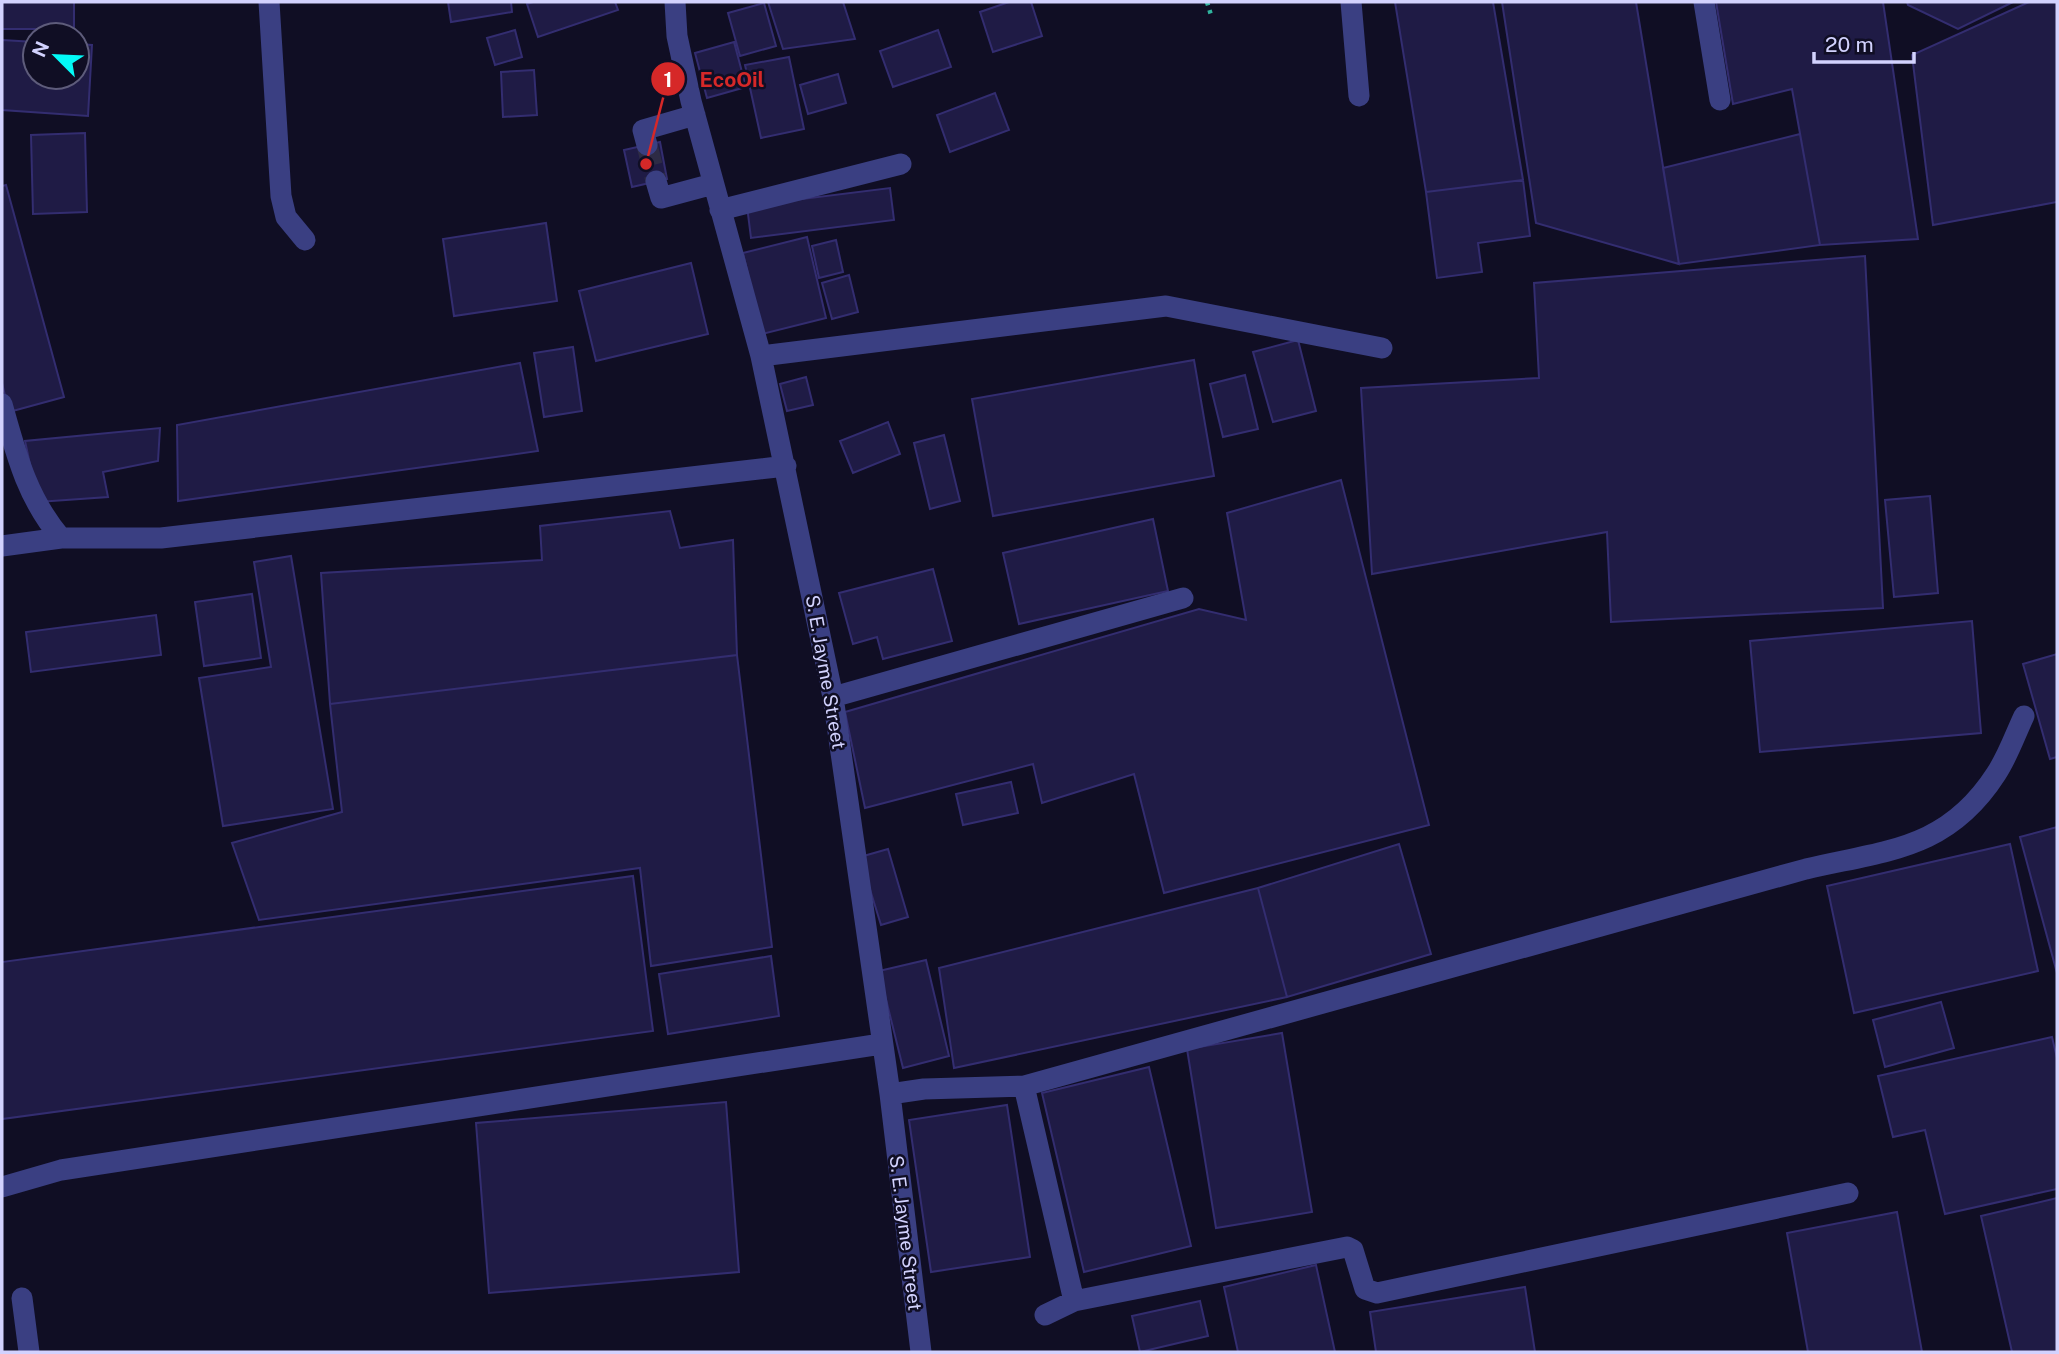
<svg xmlns="http://www.w3.org/2000/svg" width="2059" height="1354" viewBox="0 0 2059 1354" font-family="'Public Sans',sans-serif">
<style>
.building{fill:#1f1b45;stroke:#332d70;stroke-width:2}
.lines{fill:none;stroke-linecap:round;stroke-linejoin:round}
.minor-tunnel{stroke:#2d2b45;stroke-width:21;stroke-dasharray:21 10;stroke-linecap:butt}
.path{stroke:#30b49e;stroke-width:4.5;stroke-dasharray:3.5 5;stroke-linecap:butt}
.minor{stroke:#3a3f82;stroke-width:21}
.labels{text-anchor:middle;stroke-width:5;stroke-linejoin:round;paint-order:stroke}
.street-label{font-size:19px;fill:#d2d2fe;stroke:#100e24}
.leader{fill:none;stroke:#d62828;stroke-width:2.5}
.callout-dot{fill:#d62828;stroke:#100e24;stroke-width:2.5}
.mark-label{font-size:21px;text-anchor:middle;font-weight:bold;fill:#fff}
.callout-label{font-size:21px;text-anchor:middle;font-weight:bold;fill:#d62828;stroke:#100e24;stroke-width:5;stroke-linejoin:round;paint-order:stroke}
</style>
<rect width="100%" height="100%" fill="#100e24"/>
<path class="building" d="M2,2h72v27h-72z
M448,2h63l1,10 -61,10z
M533,2h82l3,8 -80,27 -11,-33z
M768,2h75l12,37 -72,10z
M1009,2h22l11,34 -49,16 -13,-40z
M1395,2h98l30,178 -97,12z
M1502,2h134l43,262 -143,-41z
M1716,2h167l35,237 -98,6 -28,-156 -59,15z
M1907,2h106l-55,27 -50,-24z
M2029,2h28v200l-124,23 -21,-170z
M764,3l12,43 -36,10 -12,-43z
M515,30l7,27 -27,8 -8,-27z
M938,30l13,37 -58,20 -13,-36z
M2,40l33,2v35h42v-33l15,1 -4,71 -86,-6z
M734,42l12,45 -39,11 -12,-45z
M789,57l15,72 -43,9 -16,-73z
M534,70l3,45 -34,2 -2,-45z
M838,74l8,29 -38,11 -8,-29z
M995,93l14,37 -59,22 -13,-37z
M85,133l2,79 -54,2 -2,-79z
M1800,134l20,111 -141,19 -16,-96z
M660,142l7,37 -35,8 -8,-37z
M1523,180l7,56 -52,7 4,29 -45,6 -11,-86z
M6,185l58,212 -55,15 -7,-29v-197z
M890,188l4,32 -143,18 -4,-32z
M546,223l11,78 -103,15 -11,-77z
M807,237l19,81 -64,16 -19,-81z
M836,240l7,32 -24,6 -7,-32z
M1865,256l18,352 -272,14 -4,-90 -235,42 -11,-186 178,-10 -5,-95z
M691,263l17,71 -112,27 -17,-70z
M849,275l9,37 -26,7 -10,-36z
M1298,340l18,71 -43,11 -20,-70z
M573,347l9,64 -38,6 -10,-64z
M1194,360l20,116 -221,40 -21,-117z
M520,363l18,88 -360,50 -1,-76z
M1245,375l13,54 -35,8 -13,-53z
M806,377l7,28 -26,6 -7,-27z
M888,422l12,32 -47,19 -13,-32z
M160,428l-2,33 -55,11 5,25 -70,5 -13,-61z
M944,435l16,66 -30,8 -16,-66z
M1341,480l88,345 -265,68 -30,-119 -92,29 -9,-39 -168,44 -20,-96 354,-103 47,11 -19,-107z
M1930,496l8,97 -44,4 -9,-97z
M670,511l10,37 53,-8 4,115 -407,49 -9,-131 221,-13 -2,-34z
M1153,519l15,72 -149,33 -16,-71z
M291,556l42,253 -110,17 -24,-148 72,-11 -17,-105z
M933,569l19,72 -69,18 -6,-22 -24,7 -14,-51z
M252,594l9,64 -57,8 -9,-64z
M156,615l5,40 -130,17 -5,-40z
M1972,621l9,112 -221,19 -10,-111z
M2057,654v103l-7,2 -27,-95z
M737,655l35,292 -121,19 -11,-98 -381,52 -27,-77 110,-31 -12,-108z
M1011,782l7,31 -55,12 -7,-31z
M2057,827v146l-37,-136z
M1399,844l32,110 -144,43 -29,-109z
M2010,844l28,127 -184,42 -27,-127z
M888,849l20,68 -27,8 -21,-68z
M633,876l20,155 -651,88v-157z
M1258,888l29,109 -333,71 -15,-100z
M771,956l8,60 -111,18 -9,-60z
M926,960l23,96 -46,12 -24,-97z
M1941,1002l13,46 -69,19 -12,-47z
M1282,1033l30,179 -96,16 -29,-179z
M2052,1037l5,21v131l-112,25 -20,-84 -32,7 -15,-61z
M1149,1067l42,179 -107,26 -42,-179z
M726,1102l13,170 -250,21 -13,-170z
M1007,1105l23,152 -99,15 -22,-152z
M2057,1198v154h-45l-31,-136z
M1897,1212l25,140h-114l-21,-119z
M1316,1265l19,87h-97l-14,-65z
M1525,1287l10,65h-159l-6,-40z
M1200,1301l8,35 -68,16 -8,-36z"/>
<g class="lines">
<path class="minor-tunnel" d="M647,145l9,36"/>
<path class="path" d="M1207,2l4,13"/>
<path class="minor" d="M269,2l12,194 5,21 19,23
M675,2l2,34 14,65 70,255 72,341 57,397 31,258
M1351,2l8,94
M1704,2l16,98
M647,145l-4,-15 52,-15
M656,181l5,17 52,-14
M720,210l181,-46
M761,356l405,-50 216,42
M2,404c14,50 25,94 59,134
M2,546l59,-8h100l625,-72
M833,697l350,-99
M1024,1086l50,215 273,-54 6,3 12,39 12,4 471,-100
M890,1094l34,-5 100,-3 782,-217c81,-19 141,-19 190,-95 12,-18 19,-39 28,-58
M2,1187l59,-17 820,-126
M22,1298l7,54
M1045,1315l29,-14"/>
</g>
<g class="labels">
<g class="street-label">
<text transform="translate(826 672) rotate(80)" y="7">S. E. Jayme Street</text>
<text transform="translate(906 1233) rotate(83)" y="7">S. E. Jayme Street</text>
</g>
</g>
<path class="leader" d="M646 164L668 79"/>
<g class="callout-dot">
<circle cx="646" cy="164" r="7"/>
<circle cx="668" cy="79" r="18"/>
</g>
<g class="mark-label">
<text x="668" y="87">1</text>
</g>
<g class="callout-label">
<text x="732" y="87">EcoOil</text>
</g>
<rect width="2059" height="1354" fill="none" stroke="#d2d2fe" stroke-width="7"/>
<g transform="translate(56 56) rotate(294)"><circle r="33" fill="#100e24" stroke="#5e5c7b" stroke-width="2"/>
<path d="M0-5L12 26L0 18L-12 26Z" fill="#03faf7"/>
<text y="-10" font-size="19" font-weight="bold" text-anchor="middle" fill="#d2d2fe">N</text>
</g>
<path d="M1814 52v10h100v-10" fill="none" stroke="#d2d2fe" stroke-width="3.5"/>
<text x="1825" y="52" font-size="21" fill="#d2d2fe" stroke="#100e24" stroke-width="5" paint-order="stroke">20 m</text>
</svg>
